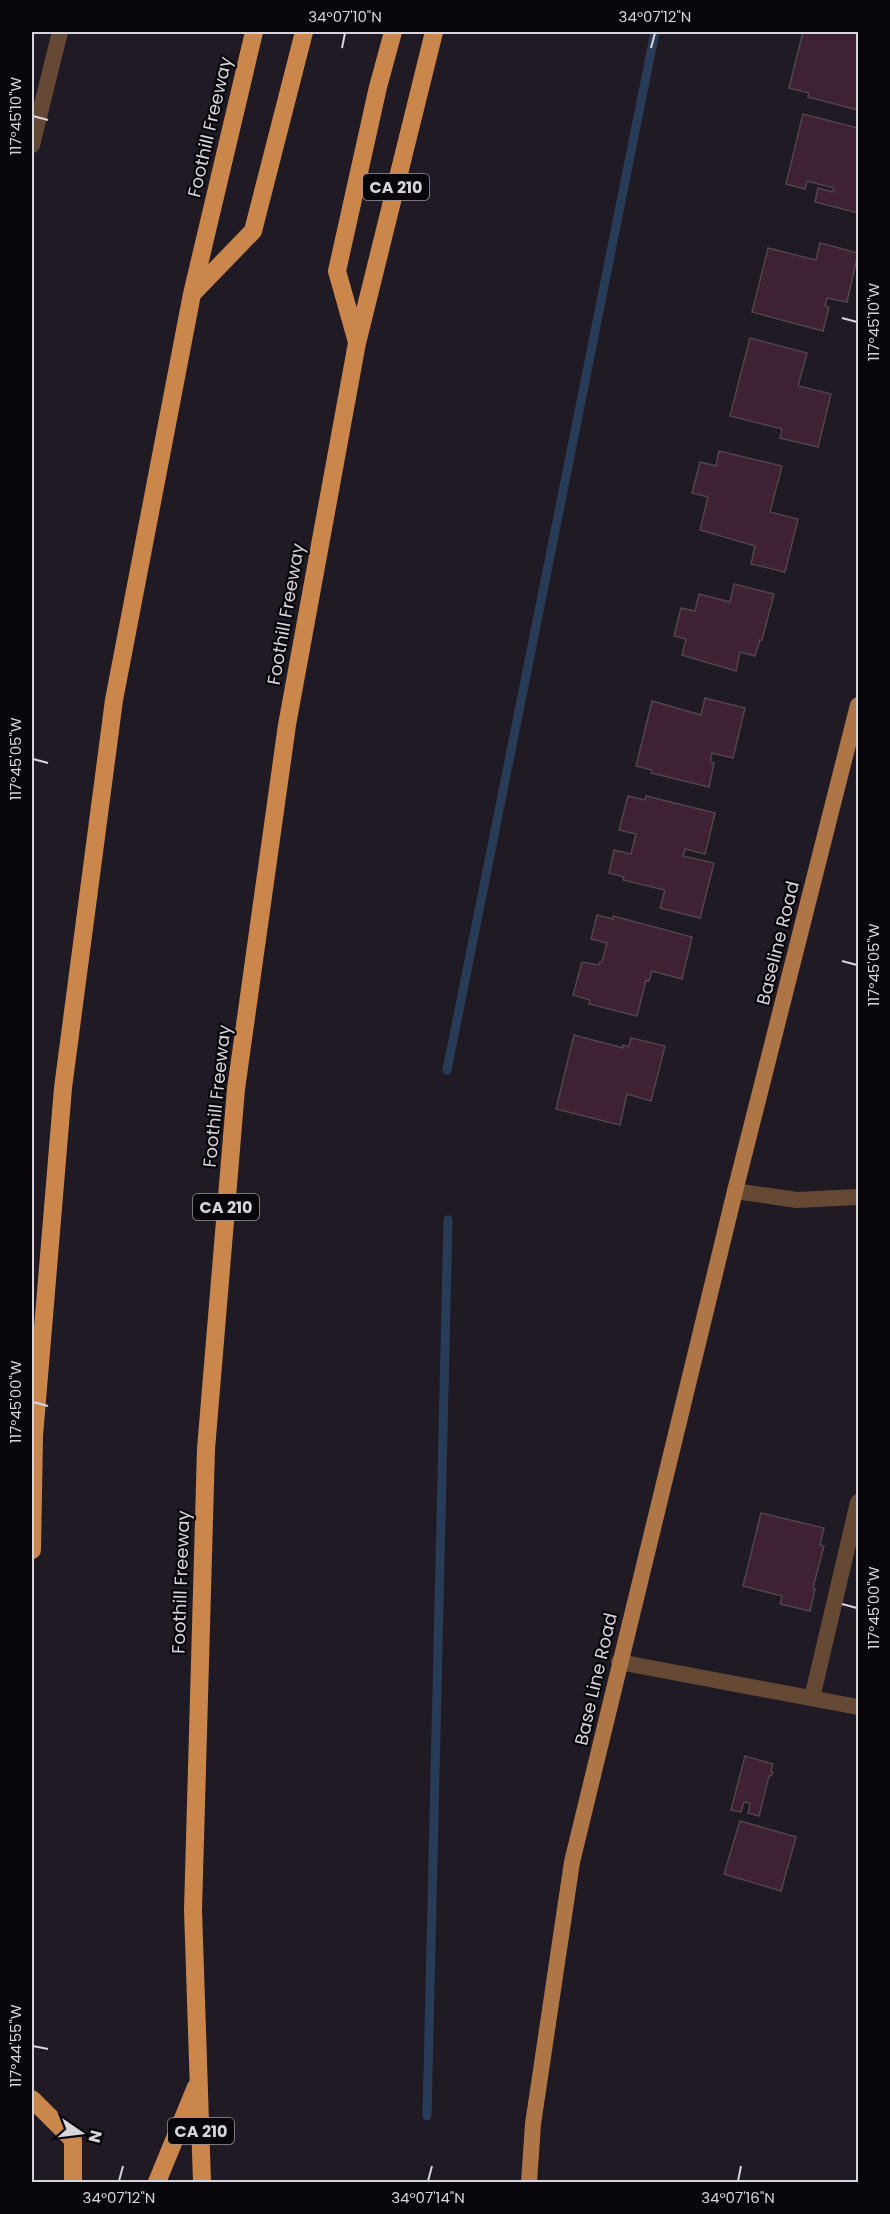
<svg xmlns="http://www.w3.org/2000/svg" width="890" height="2214" viewBox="0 0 890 2214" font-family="Poppins,sans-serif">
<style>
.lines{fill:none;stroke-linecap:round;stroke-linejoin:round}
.stream{stroke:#283c57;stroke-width:9}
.building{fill:#3e2133;stroke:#51444b;stroke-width:1.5}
.service{stroke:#654934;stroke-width:16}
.minor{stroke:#654934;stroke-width:16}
.primary{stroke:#ae7546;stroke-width:16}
.motorway{stroke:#cb864c;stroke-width:18}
.ticks{fill:none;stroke:#d7d4db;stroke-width:2}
.labels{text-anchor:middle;stroke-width:4.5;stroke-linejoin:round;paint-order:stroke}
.shield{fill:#08060a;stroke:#99969c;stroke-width:1.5}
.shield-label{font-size:16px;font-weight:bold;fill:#d7d4db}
.street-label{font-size:18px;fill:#d7d4db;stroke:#08060a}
.neatline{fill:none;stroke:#d7d4db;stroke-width:2}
.ticks-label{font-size:15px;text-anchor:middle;fill:#d7d4db}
</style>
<rect width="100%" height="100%" fill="#201a24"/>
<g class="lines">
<path class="stream" d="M447,1070l208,-1038
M427,2116l21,-896"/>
</g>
<path class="building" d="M803,32h55v78l-50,-13 1,-4 -20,-5z
M803,114l55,14v85l-43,-11 3,-14 15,4 1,-4 -27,-7 -2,8 -19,-5z
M820,243l38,10 -11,49 -20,-4 -2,8 4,1 -6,24 -71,-19 16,-64 48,12z
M750,338l57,15 -9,33 33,8 -13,53 -38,-9 2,-9 -52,-13z
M719,451l63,15 -12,46 28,7 -13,53 -34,-8 4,-18 -55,-16 8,-33 -16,-4 8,-31 16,4z
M734,584l40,10 -12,46h-2l-5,16 -15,-4 -4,19 -54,-16 4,-16 -12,-3 7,-28 14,3 4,-17 31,8z
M705,698l40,10 -12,50 -21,-5 -2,9 4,1 -5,24 -58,-14 1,-3 -16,-4 16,-65 49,14z
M628,796l17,4 1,-4 69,17 -10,41 -20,-5 -2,7 31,7 -14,55 -40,-10 5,-18 -42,-10 1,-3 -15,-4 5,-23 17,4 5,-20 -17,-4z
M597,915l16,4v-3l79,21 -10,42 -30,-8 -3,10 -3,-1 -9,36 -48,-12 1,-4 -17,-5 9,-33 17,3 1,-3h2l5,-19 -16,-4z
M574,1035l49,13v-3l6,2 2,-9 34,8 -14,55 -24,-7 -7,31 -64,-16z
M761,1513l63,15 -4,17 4,1 -11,42 2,1 -5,22 -30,-7 2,-8 -39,-10z
M745,1756l28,8 -2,7 2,1 -2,4h-2l-10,40 -11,-3 2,-10 -6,-1 -3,10 -10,-2z
M740,1821l56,16 -15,54 -57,-17z"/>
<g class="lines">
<path class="service" d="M735,1191l62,9 61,-3
M619,1662l239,45
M812,1698l46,-196"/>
<path class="minor" d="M32,145l28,-113"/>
<path class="primary" d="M529,2182l4,-58 39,-262 163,-671 123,-486"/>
<path class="motorway" d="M193,293l60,-62 51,-199
M357,342l-20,-71 41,-184 15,-55
M32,1550l2,-114 29,-348 51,-388 78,-406 62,-262
M32,2099l41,41v42
M157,2182l39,-95
M202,2182l-9,-272 13,-461 30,-360 51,-364 70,-382 77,-311"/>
</g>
<path class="ticks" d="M342,48l3,-15M651,48l4,-15M33,116l15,4M842,318l15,4M33,759l15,4M842,961l15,4M33,1402l15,4M842,1604l15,4M33,2046l15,3M119,2181l4,-15M428,2181l4,-15M738,2181l3,-15"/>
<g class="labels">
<g class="shield">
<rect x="363" y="174" width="66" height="26" rx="4.5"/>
<rect x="193" y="1194" width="66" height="26" rx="4.5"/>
<rect x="168" y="2118" width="66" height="26" rx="4.5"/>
</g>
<g class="shield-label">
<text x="396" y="193">CA 210</text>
<text x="226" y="1213">CA 210</text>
<text x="201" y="2137">CA 210</text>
</g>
<g class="street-label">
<text transform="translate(210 127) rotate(-77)" y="6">Foothill Freeway</text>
<text transform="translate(286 614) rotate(-80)" y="6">Foothill Freeway</text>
<text transform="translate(778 943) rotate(-76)" y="6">Baseline Road</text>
<text transform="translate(217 1096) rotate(-84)" y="6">Foothill Freeway</text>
<text transform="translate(181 1582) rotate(-88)" y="6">Foothill Freeway</text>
<text transform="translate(596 1679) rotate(-77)" y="6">Base Line Road</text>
</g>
</g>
<rect width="890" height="2214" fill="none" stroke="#08060a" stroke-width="66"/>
<g transform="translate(81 2133) rotate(104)" stroke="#08060a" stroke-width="4.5" paint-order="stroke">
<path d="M0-4.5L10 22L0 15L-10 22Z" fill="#d7d4db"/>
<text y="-9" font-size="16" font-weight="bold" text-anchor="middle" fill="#d7d4db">N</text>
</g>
<rect x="33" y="33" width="824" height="2148" class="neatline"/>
<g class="ticks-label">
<text x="345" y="22">34°07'10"N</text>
<text x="655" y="22">34°07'12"N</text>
<text transform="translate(16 116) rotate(-90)" y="5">117°45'10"W</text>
<text transform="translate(874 322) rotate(-90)" y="5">117°45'10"W</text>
<text transform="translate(16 759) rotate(-90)" y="5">117°45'05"W</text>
<text transform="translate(874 965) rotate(-90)" y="5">117°45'05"W</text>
<text transform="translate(16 1402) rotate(-90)" y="5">117°45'00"W</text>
<text transform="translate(874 1608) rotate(-90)" y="5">117°45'00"W</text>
<text transform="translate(16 2046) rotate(-90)" y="5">117°44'55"W</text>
<text x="119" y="2203">34°07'12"N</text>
<text x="428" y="2203">34°07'14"N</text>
<text x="738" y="2203">34°07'16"N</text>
</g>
</svg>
